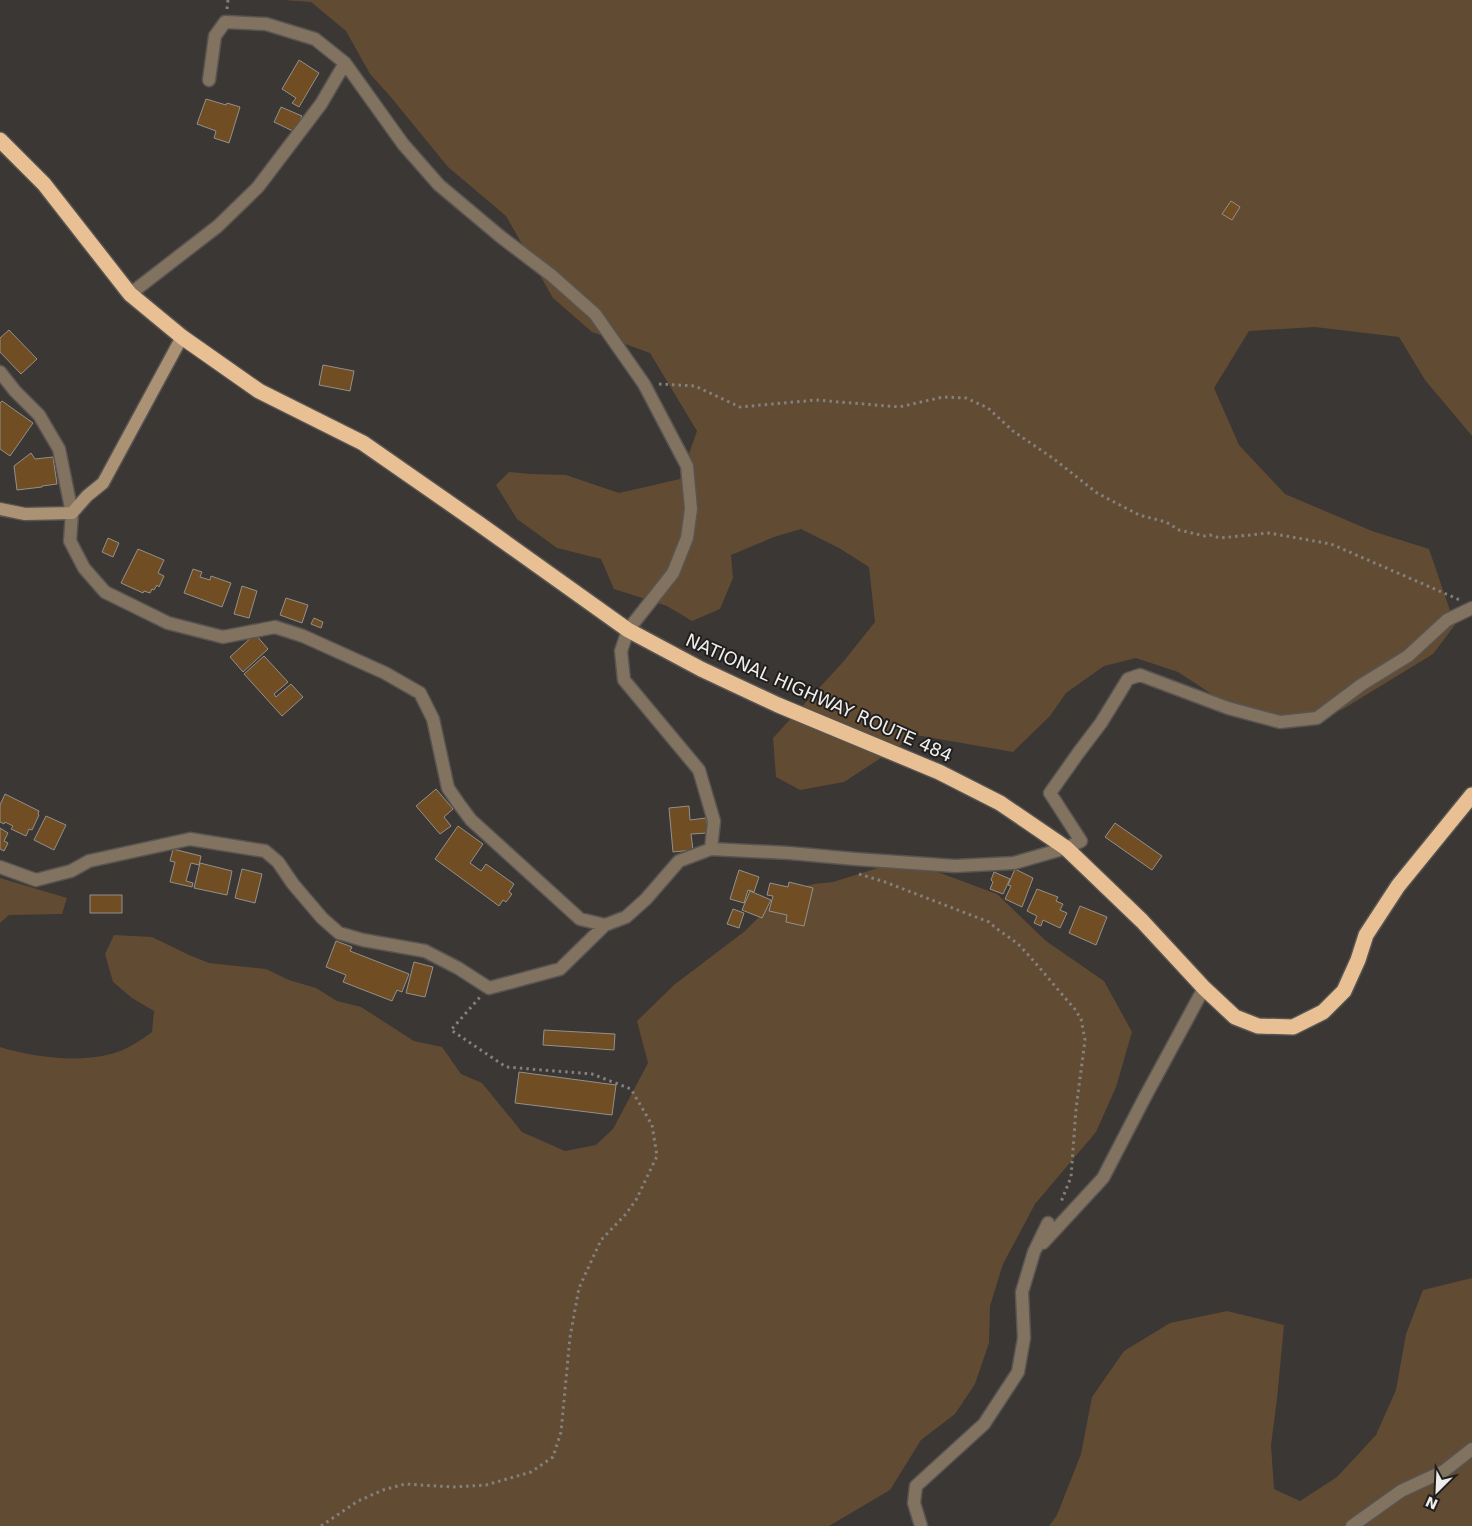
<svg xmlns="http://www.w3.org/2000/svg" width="1472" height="1526" viewBox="0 0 1472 1526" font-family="'DejaVu Sans',sans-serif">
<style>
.green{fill:#624b33}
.building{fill:#704d23;stroke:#93908c}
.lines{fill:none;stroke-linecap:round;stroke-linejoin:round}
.street-casing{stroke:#575451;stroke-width:15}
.secondary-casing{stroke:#575451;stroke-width:15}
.highway-casing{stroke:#575451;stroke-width:18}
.path{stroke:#83807e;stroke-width:3;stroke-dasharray:2.5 4;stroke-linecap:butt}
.street{stroke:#827260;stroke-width:12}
.secondary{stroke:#ac9275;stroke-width:12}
.highway{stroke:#e9c094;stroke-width:15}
.labels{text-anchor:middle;stroke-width:4;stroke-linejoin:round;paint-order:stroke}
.street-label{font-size:18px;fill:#efedeb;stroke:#201f1e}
</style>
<rect width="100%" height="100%" fill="#3a3734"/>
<path class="green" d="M284,0h1188v436l-47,-56 -26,-43 -84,-10 -66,4 -35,57 25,57 46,49 87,37 57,18 26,76 -22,29 -90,55 -32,11 -46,-1 -35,-13 -52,-34 -42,-14 -32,8 -38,27 -16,23 -37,36 -97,-17 -72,47 -44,8 -24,-13 -3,-39 70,-76 32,-40 -6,-55 -30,-19 -38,-19 -27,8 -43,18 2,23 -13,31 -28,12 -25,-15 -53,-17 -13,-30 -44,-11 -40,-29 -21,-34 13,-13 22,2 35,1 53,18 61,-14 17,-48 -47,-78 -58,-21 -39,-34 -47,-82 -58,-49 -58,-71 -20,-22 -24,-43 -35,-29z
M881,867l54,4 62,23 49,47 58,40 28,51 -16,55 -20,45 -61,72 -32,60 -13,42 -1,37 -14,41 -20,30 -34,26 -31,50 -61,36h-829v-479c32,10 78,16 111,7 15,-4 29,-13 41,-22l2,-21 -22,-13 -19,-16 -8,-28 9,-19 38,2 37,18 20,8 57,6 23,11 27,8 21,13 24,6 53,34 28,6 19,27 21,9 40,49 43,19 31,-6 17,-16 35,-66 -11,-42 37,-36 71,-54 40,-40 29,-7 19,-2z
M0,878l67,20 -5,16 -53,1 -9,8z
M1472,1278v248h-423l8,-11 24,-61 11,-57 32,-46 46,-28 57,-12 57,14 -7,74 -6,46 3,44 26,12 37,-24 39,-42 20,-45 10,-56 17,-44z"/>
<path class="building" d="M299,60l20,13 -20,34 -7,-4 4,-5 -14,-9z
M206,99l20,6 1,-2 13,4 -11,36 -15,-5 2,-7 -19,-7z
M281,107l21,9 -7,16 -21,-10z
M1231,201l9,6 -8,13 -10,-6z
M9,330l28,29 -16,15 -21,-22v-14z
M323,365l31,6 -4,20 -31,-6z
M2,401l31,22 -23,33 -10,-7v-46z
M31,453l4,6 18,-2 4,27 -15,2v1l-25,3 -3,-24z
M108,538l11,5 -6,14 -11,-5z
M138,549l26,11 -6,13 6,3 -5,11 -2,-2 -3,5 -2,-1 -2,4 -6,-2 -1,2 -22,-10z
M193,569l9,3 -2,5 10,3 1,-4 20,7 -9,24 -38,-14z
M242,586l15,5 -8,27 -15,-4z
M286,598l22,7 -6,18 -22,-8z
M314,618l9,4 -2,6 -10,-4z
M255,634l13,15 -25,23 -13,-15z
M264,656l24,26 -14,12 2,3 15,-13 12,13 -21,19 -38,-42z
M436,789l17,20 -9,8 7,9 -11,8 -24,-28z
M5,794l34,17 -1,3 1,1 -7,15 -3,-1 -3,7 -15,-7 2,-3 -8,-4 -1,2 -4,-2v-17z
M689,806l1,14 16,-2 2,15 -17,1 2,16 -20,2 -4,-44z
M46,816l20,9 -12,25 -20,-10z
M1115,823l47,33 -10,14 -47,-33z
M458,826l25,18 -13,19 11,8 5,-7 28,20 -5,8 3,2 -6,8 -3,-2 -4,6 -64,-47z
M0,828l8,5 -4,8 4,2 -4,8 -4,-2z
M173,849l28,7 -2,9 -8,-2 -5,18 7,2 -1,4 -22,-5 5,-20 -5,-1z
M200,863l32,8 -5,24 -33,-7z
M242,869l20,5 -7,29 -20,-5z
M1015,869l18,9 -11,29 -17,-8 6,-13 -3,-1z
M739,870l20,7 -5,15 -6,-2 -4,13 -14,-4z
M994,872l16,7 -7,15 -13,-5 3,-7 -2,-2z
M789,882l24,6 -9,38 -18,-4 1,-7 -18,-4 4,-15 -6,-1 3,-12 18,4z
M1037,889l21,8 -2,4 7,3 -3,6 7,3 -7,15 -17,-8 -2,6 -7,-3 3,-7 -10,-5z
M750,891l21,9 -9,18 -20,-8z
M90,895h32v18h-32z
M1080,906l27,11 -11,28 -27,-12z
M733,909l11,4 -5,15 -12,-4z
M336,941l16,6 -2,4 59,23 -7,18 -5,-2 -5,11 -49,-19 3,-7 -20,-8z
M414,962l19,5 -8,30 -19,-4z
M544,1030l71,4 -1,16 -71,-5z
M519,1072l97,13 -4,30 -97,-12z"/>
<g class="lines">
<g class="street-casing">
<path id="street" d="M209,80l6,-44 10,-14 41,2 49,15 30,24
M130,294l88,-68 40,-39 63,-83 24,-41 58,81 36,41 62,52 50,38 44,39 49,70 43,82 4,43 -4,29 -14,35 -45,57 -7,21 3,29 75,90 15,51 -3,28
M0,372l15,19 24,24 20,34 13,64 -2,28 14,27 21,24 63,31 55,14 52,-10 28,9 82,37 35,20 13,26 15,69 11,16 12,16 109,99 25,6 21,-8 20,-18 33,-38 32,-12 78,4 66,6 100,7 59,-3 52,-15 15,-7 -31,-48 29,-41 22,-29 27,-44 12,-4 88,33 52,14 37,-4 44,-33 47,-29 39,-36 25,-12
M0,867l36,13 35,-9 18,-10 101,-22 75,12 13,11 15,22 29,34 17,15 24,7 62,11 33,17 31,20 71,-19 45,-44
M1043,1243l60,-65 42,-81 59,-109
M921,1526l-7,-23 2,-17 68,-62 34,-52 6,-34 -2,-46 12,-40 14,-29
M1352,1526l49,-35 43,-20 28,-22"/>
</g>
<g class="secondary-casing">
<path id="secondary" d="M0,509l25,5 47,-1 15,-17 16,-13 79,-146"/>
</g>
<g class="highway-casing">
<path id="highway" d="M0,140l44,44 86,110 52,43 77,54 104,52 115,80 150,107 73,39 77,36 161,67 61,31 66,45 76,73 62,67 31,29 23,9 35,1 30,-15 21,-21 14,-31 8,-25 32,-49 74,-91"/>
</g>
<path class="path" d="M227,9l1,-9
M659,384l36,2 45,21 76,-7 83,7 44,-10 23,1 22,10 25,23 41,28 43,34 42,22 27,7 13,8 26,6 5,-1 10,3 49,-5 62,11 129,56
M859,874l26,8 104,40c9,9 21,15 31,24 19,20 36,42 54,62l7,11 4,21 -9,69 -5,68 -10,25
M321,1526l37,-25 25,-11 22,-6 48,3 33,-2 45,-13 22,-15 8,-25 9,-95 9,-49 22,-48 24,-25 11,-15 21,-44 -5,-31 -21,-36 -39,-15 -86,-7 -55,-37 29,-33"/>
<use href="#street" class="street"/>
<use href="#secondary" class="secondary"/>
<use href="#highway" class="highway"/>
</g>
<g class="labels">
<g class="street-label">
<text transform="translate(819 698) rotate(24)" y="6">NATIONAL HIGHWAY ROUTE 484</text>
</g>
</g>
<g transform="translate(1437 1491) rotate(204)" stroke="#201f1e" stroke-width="4" paint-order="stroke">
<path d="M0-4L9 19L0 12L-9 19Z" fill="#efedeb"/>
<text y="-8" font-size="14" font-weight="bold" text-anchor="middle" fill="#efedeb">N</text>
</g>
</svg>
